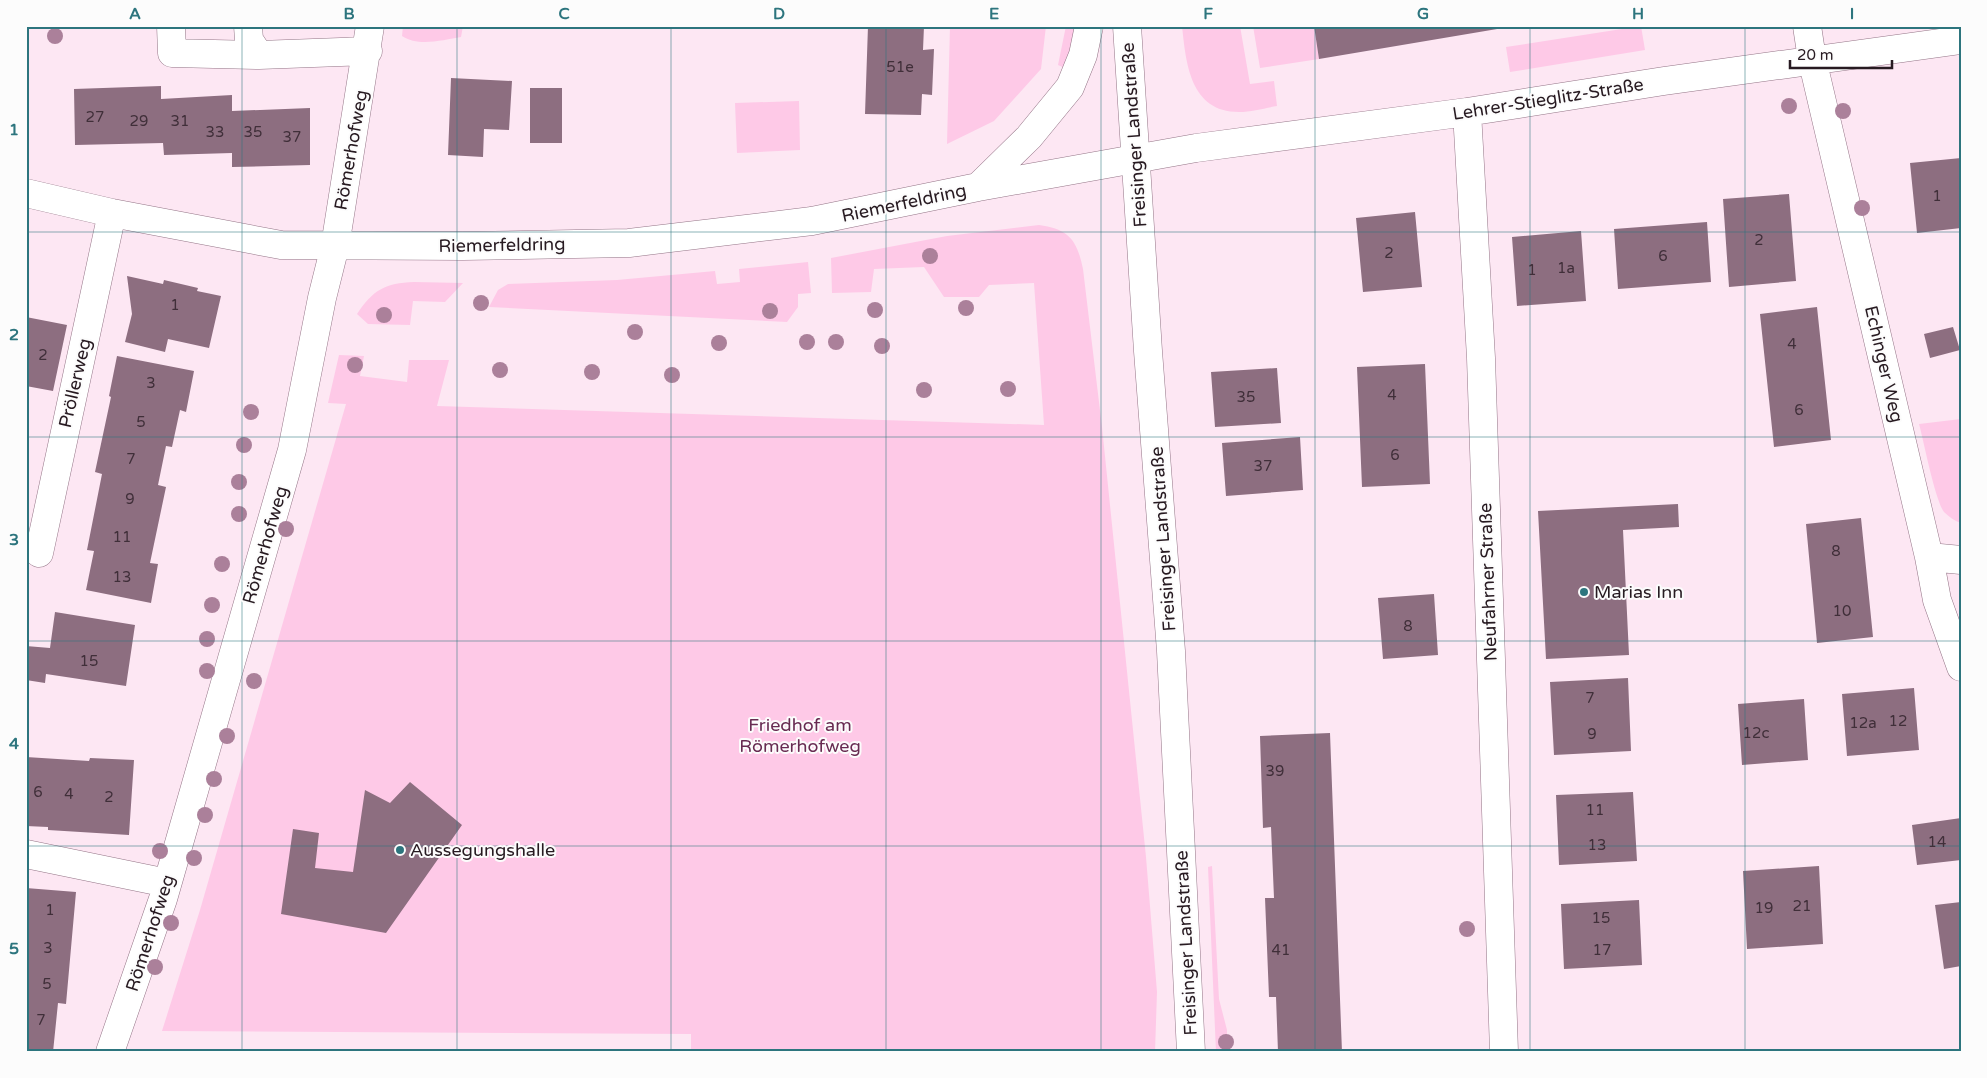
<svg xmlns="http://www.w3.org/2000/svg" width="1987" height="1078" viewBox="0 0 1987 1078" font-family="'Varela Round',sans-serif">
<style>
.green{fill:#fec9e7}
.building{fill:#8d6e80}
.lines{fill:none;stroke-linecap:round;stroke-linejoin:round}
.minor-casing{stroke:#947587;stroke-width:29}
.tertiary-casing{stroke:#947587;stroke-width:29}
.minor{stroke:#fff;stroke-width:28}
.tertiary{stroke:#fff;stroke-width:28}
.tree{fill:#ab809a}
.grid{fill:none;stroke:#2d757e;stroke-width:1;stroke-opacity:0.55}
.poi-dot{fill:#2d757e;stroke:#fcfcfc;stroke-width:2}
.labels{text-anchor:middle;stroke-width:4;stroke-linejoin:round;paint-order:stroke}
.number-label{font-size:15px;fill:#402f39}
.street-label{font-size:18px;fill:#271a21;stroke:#fcfcfc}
.poi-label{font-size:18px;fill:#271a21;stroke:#fcfcfc;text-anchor:start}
.park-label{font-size:18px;fill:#682b52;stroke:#fcfcfc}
.neatline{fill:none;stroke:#2d757e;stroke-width:2}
.grid-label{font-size:16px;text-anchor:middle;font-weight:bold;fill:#2d757e}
</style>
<rect width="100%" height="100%" fill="#fde7f3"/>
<path class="green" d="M403,26h60l-2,11c-18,3 -43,10 -59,-1z
M950,26h96l-5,43 -47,52 -47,23z
M1066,26h9l-8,43 -9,-4z
M1182,26h58l10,58 24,-3 3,25c-12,2 -25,6 -38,6 -49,0 -53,-49 -57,-86z
M1253,26h61l5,33 -59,9z
M1641,26l4,24 -135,22 -4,-25z
M799,101l1,49 -63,3 -2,-50z
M1039,225c30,4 38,15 44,44l19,158 44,430 11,135 -2,60h-464v-18l-529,-3 38,-121 146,-506 -18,-1 11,-48 25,1 -4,20 47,6 2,-22h40l-12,46 607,19 -10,-142 -45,2 -10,12h-35l-20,-30 -50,2 -3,23 -39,1 -1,-35 116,-22z
M808,262l3,31 -13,1v13l-11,15 -298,-15 9,-17 10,-6 109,-4 98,-9 2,13 23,-2 -1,-13z
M414,282l49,1 -18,19 -32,-1 -3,24 -42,-1 -11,-10c16,-24 28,-31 57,-32z
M1961,419v104c-6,-2 -12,-6 -17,-11 -9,-12 -20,-70 -25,-88z
M1212,866l7,133 8,31v22h-11l-8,-185z"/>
<path class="building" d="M868,26h56l-1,24 11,-1 -2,46 -10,-1 -1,21 -56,-1z
M1314,26h194l1,1 -190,32z
M451,78l61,3 -3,49 -25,-1 -1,28 -35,-2z
M161,86v13l71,-4v16l78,-3v57l-78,2v-14l-68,2 -1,-12 -88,2 -1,-56z
M530,88h32v55h-32z
M1961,158v70l-44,5 -7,-70z
M1789,194l7,87 -67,6 -6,-88z
M1415,212l7,75 -59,5 -7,-74z
M1707,222l4,60 -93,7 -4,-60z
M1581,231l5,70 -69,5 -5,-69z
M127,276l36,8 1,-4 34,8 -1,3 24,5 -12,52 -41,-9 -3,13 -40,-10 7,-28z
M1817,307l14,133 -57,7 -14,-133z
M26,317l41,8 -14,66 -27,-5z
M1953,327l7,23 -30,8 -6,-24z
M117,356l77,15 -8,41 -6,-2 -8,37 -6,-1 -8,39 8,2 -16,76 8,1 -7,39 -65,-13 8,-39 -7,-1 15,-76 -7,-2 16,-75 -2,-1z
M1425,364l5,120 -68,3 -5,-120z
M1277,368l4,55 -66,4 -4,-55z
M1300,437l3,53 -77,6 -4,-53z
M1678,504l1,23 -56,3 6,125 -83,4 -8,-148z
M1861,518l12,119 -56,6 -11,-119z
M1434,594l4,61 -55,4 -5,-61z
M55,612l80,13 -9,61 -80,-12 -1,9 -19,-3v-34l24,2z
M1628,678l3,73 -77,4 -4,-73z
M1914,688l5,62 -72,6 -5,-62z
M1804,699l4,61 -66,5 -4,-61z
M1330,733l12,319h-64l-2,-55h-7l-4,-99h9l-3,-71 -8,1 -3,-92z
M26,757l63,4 1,-3 44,2 -5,75 -81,-5v-3l-22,-1z
M410,782l52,43 -76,108 -105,-19 12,-85 26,4 -4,35 38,4 12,-82 25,13z
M1633,792l4,69 -78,4 -3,-70z
M1961,818v42l-44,5 -5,-40z
M1819,866l4,78 -76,5 -4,-78z
M26,888l50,4 -10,112 -8,-1 -5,49h-27z
M1639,900l3,65 -78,4 -3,-65z
M1961,902v64l-17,3 -9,-64z"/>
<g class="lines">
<g class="minor-casing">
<path id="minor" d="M171,26l1,27 87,2 109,-4
M248,26l1,14 10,15
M1807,26l5,33 117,498 8,43 24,67
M1467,112l14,246 23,694
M978,187l51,-50 41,-50 13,-32 6,-29
M26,193l86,20 169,32 182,1 166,-3 183,-22 166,-34 218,-39 271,-36 197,-31 297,-41
M39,553l73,-340
M1929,557l32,3
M26,854l141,29
M110,1052l53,-153 129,-449 30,-152 13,-52 35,-220"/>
</g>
<g class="tertiary-casing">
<path id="tertiary" d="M1127,26l21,325 23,300 20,401"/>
</g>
<use href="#minor" class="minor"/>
<use href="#tertiary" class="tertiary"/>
</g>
<g class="tree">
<circle cx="55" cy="36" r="8"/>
<circle cx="1789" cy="106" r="8"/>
<circle cx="1843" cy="111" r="8"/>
<circle cx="1862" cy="208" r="8"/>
<circle cx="930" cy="256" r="8"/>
<circle cx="481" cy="303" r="8"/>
<circle cx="966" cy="308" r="8"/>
<circle cx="875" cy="310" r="8"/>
<circle cx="770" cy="311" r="8"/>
<circle cx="384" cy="315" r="8"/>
<circle cx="635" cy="332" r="8"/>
<circle cx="807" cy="342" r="8"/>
<circle cx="836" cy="342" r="8"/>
<circle cx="719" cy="343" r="8"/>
<circle cx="882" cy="346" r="8"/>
<circle cx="355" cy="365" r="8"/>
<circle cx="500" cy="370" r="8"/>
<circle cx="592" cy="372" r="8"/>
<circle cx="672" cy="375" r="8"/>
<circle cx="1008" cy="389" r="8"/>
<circle cx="924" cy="390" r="8"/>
<circle cx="251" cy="412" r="8"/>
<circle cx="244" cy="445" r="8"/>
<circle cx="239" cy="482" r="8"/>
<circle cx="239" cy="514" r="8"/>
<circle cx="286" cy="529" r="8"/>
<circle cx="222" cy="564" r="8"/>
<circle cx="212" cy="605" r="8"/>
<circle cx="207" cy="639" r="8"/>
<circle cx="207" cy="671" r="8"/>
<circle cx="254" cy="681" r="8"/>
<circle cx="227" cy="736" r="8"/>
<circle cx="214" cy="779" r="8"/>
<circle cx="205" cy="815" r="8"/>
<circle cx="160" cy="851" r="8"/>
<circle cx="194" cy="858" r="8"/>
<circle cx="171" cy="923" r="8"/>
<circle cx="1467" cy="929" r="8"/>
<circle cx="155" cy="967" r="8"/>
<circle cx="1226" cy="1042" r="8"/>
</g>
<path class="grid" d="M242,26v1026M457,26v1026M671,26v1026M886,26v1026M1101,26v1026M1315,26v1026M1530,26v1026M1745,26v1026M26,232h1935M26,437h1935M26,641h1935M26,846h1935"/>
<g class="poi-dot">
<circle cx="1584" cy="592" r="5"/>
<circle cx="400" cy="850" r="5"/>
</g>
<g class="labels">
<g class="number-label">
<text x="900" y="72">51e</text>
<text x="95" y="122">27</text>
<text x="139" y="126">29</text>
<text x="180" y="126">31</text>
<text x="215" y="137">33</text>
<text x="253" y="137">35</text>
<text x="292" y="142">37</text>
<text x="1937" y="201">1</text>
<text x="1759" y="245">2</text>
<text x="1389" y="258">2</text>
<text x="1663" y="261">6</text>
<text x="1566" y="273">1a</text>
<text x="1532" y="275">1</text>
<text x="175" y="310">1</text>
<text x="1792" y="349">4</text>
<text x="43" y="360">2</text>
<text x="151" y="388">3</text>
<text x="1392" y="400">4</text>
<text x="1246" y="402">35</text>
<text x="1799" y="415">6</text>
<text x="141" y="427">5</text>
<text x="1395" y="460">6</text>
<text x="131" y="464">7</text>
<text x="1263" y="471">37</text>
<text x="130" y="504">9</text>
<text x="122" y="542">11</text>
<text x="1836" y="556">8</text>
<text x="122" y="582">13</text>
<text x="1842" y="616">10</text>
<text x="1408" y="631">8</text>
<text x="89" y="666">15</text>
<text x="1590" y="703">7</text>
<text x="1898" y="726">12</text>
<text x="1863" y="728">12a</text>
<text x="1756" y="738">12c</text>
<text x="1592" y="739">9</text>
<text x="1275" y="776">39</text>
<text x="38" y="797">6</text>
<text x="69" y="799">4</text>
<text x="109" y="802">2</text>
<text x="1595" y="815">11</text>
<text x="1937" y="847">14</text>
<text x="1597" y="850">13</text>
<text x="1802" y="911">21</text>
<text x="1764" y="913">19</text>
<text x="50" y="915">1</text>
<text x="1601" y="923">15</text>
<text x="48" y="953">3</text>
<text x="1281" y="955">41</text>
<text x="1602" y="955">17</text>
<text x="47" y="989">5</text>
<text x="41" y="1025">7</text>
</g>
<g class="street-label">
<text transform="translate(1548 99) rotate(-9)" y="6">Lehrer-Stieglitz-Straße</text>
<text transform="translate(1134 135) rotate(-94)" y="6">Freisinger Landstraße</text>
<text transform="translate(351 150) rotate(-80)" y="6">Römerhofweg</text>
<text transform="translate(904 203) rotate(-12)" y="6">Riemerfeldring</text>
<text transform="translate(502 245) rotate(-1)" y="6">Riemerfeldring</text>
<text transform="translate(1884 364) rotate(77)" y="6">Echinger Weg</text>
<text transform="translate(75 383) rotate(-77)" y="6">Pröllerweg</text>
<text transform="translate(1163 539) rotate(-94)" y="6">Freisinger Landstraße</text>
<text transform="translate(265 545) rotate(-74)" y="6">Römerhofweg</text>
<text transform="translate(1488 582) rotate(-92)" y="6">Neufahrner Straße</text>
<text transform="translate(150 933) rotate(-72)" y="6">Römerhofweg</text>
<text transform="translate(1186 943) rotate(-93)" y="6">Freisinger Landstraße</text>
</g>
<g class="poi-label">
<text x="1594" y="598">Marias Inn</text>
<text x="410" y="856">Aussegungshalle</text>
</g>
<g class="park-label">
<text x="800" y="731">Friedhof am<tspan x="800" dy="21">Römerhofweg</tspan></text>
</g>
</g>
<rect width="1987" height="1078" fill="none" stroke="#fcfcfc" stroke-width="55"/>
<path d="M1790 60v8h102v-8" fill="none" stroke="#271a21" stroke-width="2.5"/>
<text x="1797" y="60" font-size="15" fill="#271a21" stroke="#fcfcfc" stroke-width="4" paint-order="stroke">20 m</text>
<rect x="28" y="28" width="1932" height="1022" class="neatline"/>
<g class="grid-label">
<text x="135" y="19">A</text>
<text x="349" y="19">B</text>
<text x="564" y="19">C</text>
<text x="779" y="19">D</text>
<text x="994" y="19">E</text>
<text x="1208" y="19">F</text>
<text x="1423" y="19">G</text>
<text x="1638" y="19">H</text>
<text x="1852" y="19">I</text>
<text x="14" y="135">1</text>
<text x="14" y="340">2</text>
<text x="14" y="545">3</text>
<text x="14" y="749">4</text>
<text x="14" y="954">5</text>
</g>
</svg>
